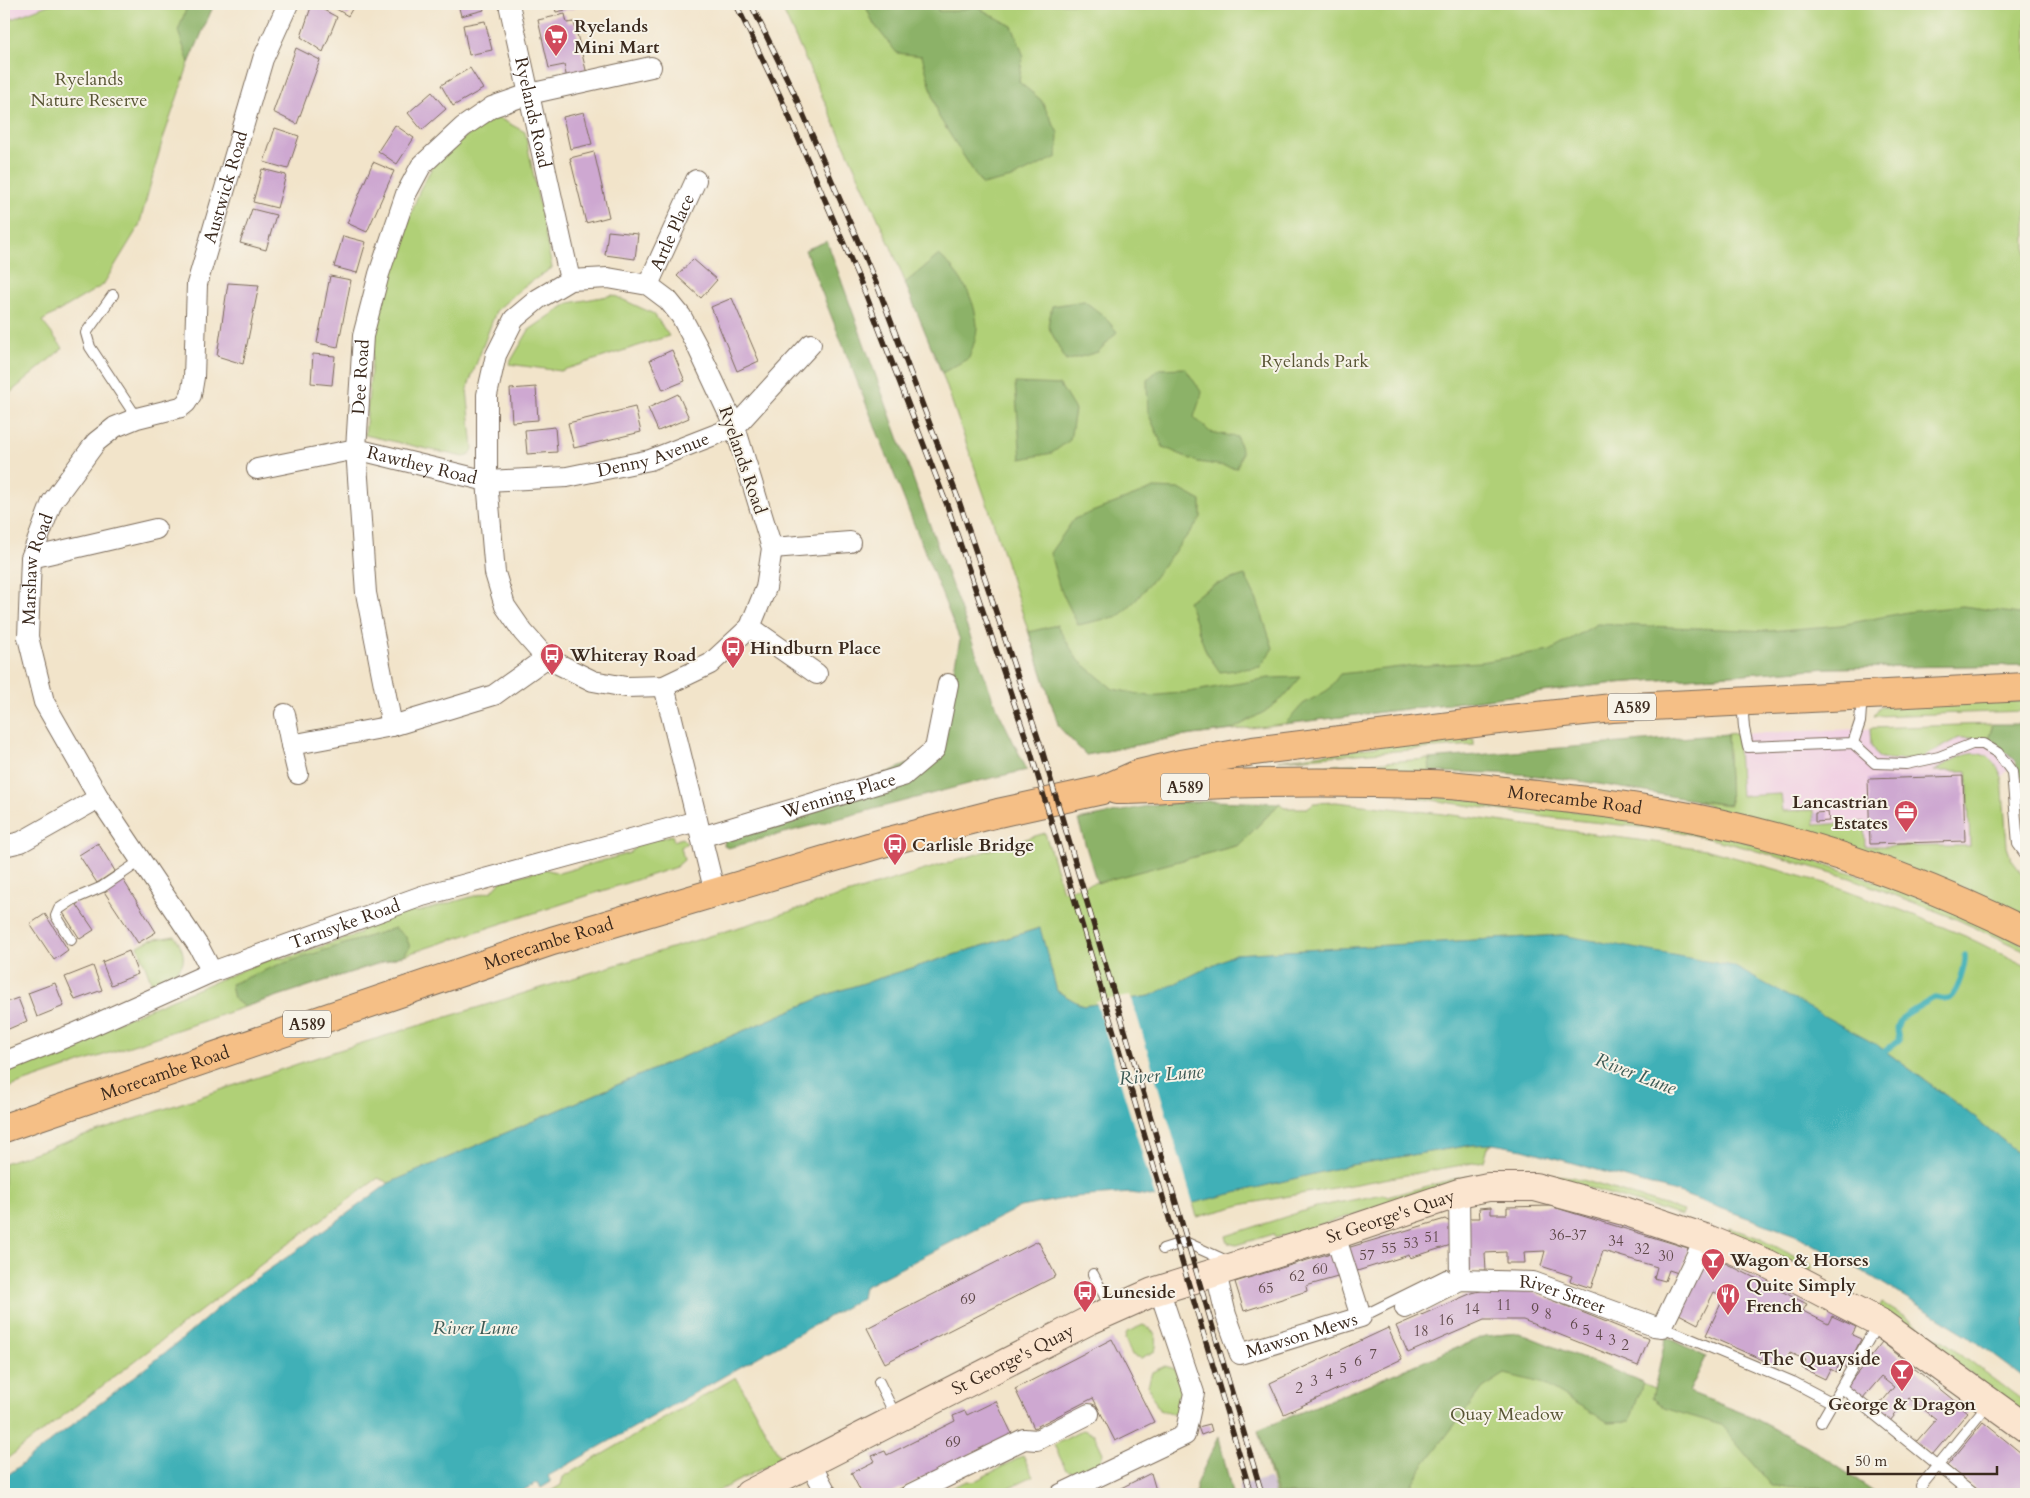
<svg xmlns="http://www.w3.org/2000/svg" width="2030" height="1498" viewBox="0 0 2030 1498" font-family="Cardo,serif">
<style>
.built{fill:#f1d0e3}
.industrial{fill:#cebed1}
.green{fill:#b0d077;stroke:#767d4a}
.forest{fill:#8cb268;stroke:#646e43}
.water{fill:#3fb0b7;stroke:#3d6d6a}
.pier{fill:#f2e4ca}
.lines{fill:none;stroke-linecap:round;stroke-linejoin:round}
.stream{stroke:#3fb0b7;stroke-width:5.5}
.building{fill:#cea8d1}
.lane-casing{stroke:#7b6b5a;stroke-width:12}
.street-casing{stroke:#7b6b5a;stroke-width:22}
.secondary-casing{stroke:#7b6b5a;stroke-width:30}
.primary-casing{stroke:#7b6b5a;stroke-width:30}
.lane{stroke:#fff;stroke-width:10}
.street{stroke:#fff;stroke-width:20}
.secondary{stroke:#fbe5cf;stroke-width:28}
.primary{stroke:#f5bf86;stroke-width:28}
.rail-casing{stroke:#3b2a1e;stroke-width:5.5}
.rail{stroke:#f7f3e8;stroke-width:4;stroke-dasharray:11;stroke-linecap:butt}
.labels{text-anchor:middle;stroke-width:4;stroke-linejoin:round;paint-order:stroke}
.number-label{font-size:15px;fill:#604a4b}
.shield{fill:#f7f3e8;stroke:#73665b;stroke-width:1}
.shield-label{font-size:16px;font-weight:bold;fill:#3b2a1e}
.poi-label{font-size:18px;font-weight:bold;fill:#3b2a1e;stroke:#f7f3e8;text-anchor:start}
.park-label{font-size:18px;fill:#585434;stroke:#f7f3e8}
.street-label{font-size:18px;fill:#3b2a1e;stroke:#f7f3e8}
.water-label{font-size:19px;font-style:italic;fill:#3c5954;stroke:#f7f3e8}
.neighbourhood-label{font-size:19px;font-weight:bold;fill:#3b2a1e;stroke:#f7f3e8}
</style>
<rect width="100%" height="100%" fill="#f7f3e8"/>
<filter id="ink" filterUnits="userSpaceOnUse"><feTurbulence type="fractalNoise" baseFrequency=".02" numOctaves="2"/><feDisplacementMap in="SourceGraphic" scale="10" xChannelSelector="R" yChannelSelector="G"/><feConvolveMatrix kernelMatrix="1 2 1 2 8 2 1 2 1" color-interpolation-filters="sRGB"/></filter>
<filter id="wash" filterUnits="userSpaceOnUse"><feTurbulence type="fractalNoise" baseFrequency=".0096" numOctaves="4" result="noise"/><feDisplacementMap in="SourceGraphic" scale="20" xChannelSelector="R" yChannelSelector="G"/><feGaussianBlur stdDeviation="1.12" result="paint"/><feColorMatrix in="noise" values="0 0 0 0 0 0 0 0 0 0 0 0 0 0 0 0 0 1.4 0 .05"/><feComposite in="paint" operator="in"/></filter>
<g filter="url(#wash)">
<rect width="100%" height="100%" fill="#f2e4ca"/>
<path class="built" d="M4,4h46l-46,18z
M1993,724l-3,14 25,23 -13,16 -30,106 -242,-78 -3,-71z"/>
<path class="industrial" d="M1268,1478l9,16h-37v-9z"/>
<path class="green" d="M50,4h164l-25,59 -27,79 -23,84 -36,59 -61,36 21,27 -59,50v-376z
M780,4h1246v661l-198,3 -213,15 -438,54 -91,18 -27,-28 -70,-218 -47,-136 -51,-126z
M497,117l28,15 27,136 -29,19 -27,24 -29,78 6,60 -4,7 -6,1 -98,-22 10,-108 25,-82 20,-56 13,-23 32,-29z
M613,295l41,19 15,22 -109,35 -51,-7 20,-34 40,-27z
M2026,701v10l-152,5 7,-10z
M1993,724l-4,14h-31l-35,19 -14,3 -28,-1 -4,-3 -6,-11 -1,-17z
M1737,733l4,63 40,-2 2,17 31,-1 1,15 49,-3 1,24h105l-3,-75h-33c25,-16 53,-32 68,6l5,69 4,13 15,20v38l-14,-6 -6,-5 -61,-26 -234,-73 -15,-6 34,4 -3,-71z
M1474,739v6l-196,15 149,-20z
M1429,759l1,13 -153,1 -1,-4z
M1398,795c103,5 207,18 308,37 21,4 42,11 62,16 89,24 178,55 258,98v5l-72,-33 -104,-40 -114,-33 -60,-14 -131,-14z
M1336,802l116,13 253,34 130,37 71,26 59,24 61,30v193l-66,-53 -83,-61 -315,-110 -327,19 -85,42 -67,10 -26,-15 -18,-63 -210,66 -440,189 -11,-5 -107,79 -267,204v-298l329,-111 712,-219 18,58 176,-46 41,-42 4,5h23l7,-5z
M672,835l2,6 8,-3 5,5 -6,4 3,13 -8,7 -432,140 -240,82v-20l268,-111h15l72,-24 5,-10 44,-15 10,3 74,-21 9,-10 44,-12 14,4 71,-20 8,-9z
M175,936c19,30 3,36 -23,48l-14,-38 12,-6z
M1493,1144l-5,3 -4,14 -239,43 -48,13 -4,-14 158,-38 121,-20z
M1500,1171l1,5 -26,3 -200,59 -2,-4 -37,11 -8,-2 -2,-7 90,-29 68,-13 3,3 67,-18z
M1518,1171l55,6 111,34 -2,5 -100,-30 -64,-9z
M1730,1228l29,10 53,27 -3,6 -82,-37z
M1882,1303l63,39 81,61v11l-147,-105z
M1143,1325c12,6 16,12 12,26l-14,7 -9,-3 -7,-16 2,-7z
M1519,1333l136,55 11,-51 40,20 -17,35 61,24 57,30 71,48h-603l-17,-64 227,-94z
M1165,1366l10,3 9,28 -3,12 -9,5 -13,-4 -11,-24 4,-14z
M736,1377l45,82 -69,35h-166l15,-9 2,-8z
M1083,1430l11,4 9,19 -4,14 -16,8 -17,-5 -12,-25z
M1023,1456l10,20 -38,18h-60l32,-13 6,1z"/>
<path class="forest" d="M188,4h26l-25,59 -11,-32z
M865,4h74l-1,7h18l19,-5 37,20 11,28 -4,28 22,18 17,33 -1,24 -45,21 -30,7 -43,-68 -17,-61 -25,-3 -24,-30z
M827,241l167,461 33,68 -44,10 -255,68 -4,-2 1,-9 211,-84 24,-113 -155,-390z
M939,255c21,18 37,44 38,72 0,10 -5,22 -8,31l-27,15 -37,-90z
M1084,301l20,15 13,16 -19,20 -32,9 -18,-35 4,-20z
M1185,368l17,25 -8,24 16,15 27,5 5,15 -5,16 -39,-6 -35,-15 -15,-34 -1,-33 12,-11z
M1015,383l45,2 15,25 -5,30 -18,13 -31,6z
M1154,488l25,1 22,12v17l-64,81 -18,17 -41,9 -19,-39 -9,-33 24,-34z
M1245,575l13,28 15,45 -13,19 -40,5 -14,-20 -18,-51 26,-16z
M1963,606l63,9v50l-198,3 -213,15 -330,41 18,-20 25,-14 12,-16 61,-7 79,-5 70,-11 47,-27 173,7 71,-6 66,-13z
M1057,625l20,34 36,30 36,7 40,-4 80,-14 32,-1 -18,21 -19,14 -33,18 -54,7 -91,18 -27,-28 -30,-95z
M1993,724h33l-1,54 -5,-3 -5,-14 -26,-23z
M1727,734l3,71c-67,-8 -133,-24 -201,-30 -32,-3 -66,-2 -99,-3l-1,-13z
M1212,801l68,2 -41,42 -142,38 -19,-63 79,-16z
M395,928l11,9 4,10 -6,8 -160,52 -10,-8 -3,-15 47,-19z
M1519,1333l124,49 -13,39 -22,1 -67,-39 -36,-9 -22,14 -60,78 -18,28h-128l-19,-64 227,-94z
M1666,1337l40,20 -17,35 61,24 57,30 71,48h-45l-5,-6 -56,-2 -51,-61 -57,-17 -12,-10z
M1219,1437l13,57h-36v-10z"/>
<path class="water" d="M1040,928l17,63 26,15 67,-10 85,-42 327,-19 171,31 144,79 83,61 66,53v220l-59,-44 -103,-63 -69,-37 -119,-43 -153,-43 -30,-5 -21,1 -121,20 -158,38 -62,-10 -57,4 -54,10 -156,80 -2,11 -314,178 3,6 -10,6 -3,-6 -21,12h-513v-16l176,-137 56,-49 60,-41 93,-68 440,-189z"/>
<path class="pier" d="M1131,996l62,207 1,2 -38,-5 -60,-199z"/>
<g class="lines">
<path class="stream" d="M1885,1051l14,-11c-1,-5 -3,-11 -1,-15 1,-3 2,-5 4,-7 1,-2 31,-20 33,-20 6,0 9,4 15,0 8,-6 16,-34 15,-43"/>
</g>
<g id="blocks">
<path class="building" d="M312,4l25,13 -14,35 -22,-15z
M328,4h27l-7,12z
M458,4h24l2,6 -23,6z
M554,4h21l1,4 -20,4z
M565,14l2,9 7,-1 13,52 -20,5 -3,-14 -15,3 -11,-48z
M485,21l7,29 -23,5 -6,-30z
M296,48l24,12 -23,64 -24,-12z
M470,68l13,21 -30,17 -12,-21z
M432,92l14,17 -24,21 -14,-17z
M584,112l8,32 -22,5 -7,-32z
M395,125l19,13 -17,26 -19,-13z
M275,128l24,8 -11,33 -24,-7z
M594,152l15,65 -23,6 -16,-65z
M373,162l21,9 -27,61 -20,-9z
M262,169l24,6 -9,33 -24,-6z
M252,209l24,6 -10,35 -26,-7z
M608,231l30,3 -3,25 -30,-4z
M343,236l23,6 -9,31 -23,-6z
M693,259l24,21 -16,18 -24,-22z
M330,276l21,4 -13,67 -21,-4z
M228,283l31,2 -16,79 -26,-8z
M732,298l27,63 -22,10 -26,-64z
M672,350l13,31 -22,9 -13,-30z
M313,354l22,2 -3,29 -21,-2z
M536,387l2,33 -26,2 -2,-33z
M678,394l11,24 -31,13 -10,-23z
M635,407l6,25 -67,16 -6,-25z
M555,427l2,25 -30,2 -2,-24z
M1963,776l2,65 -95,3 -2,-65z
M1828,812l1,9 -14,1v-9z
M98,843l17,28 -18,12 -18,-28z
M122,878l34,54 -18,11 -35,-53z
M75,902l19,28 -14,9 -18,-28z
M45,914l23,36 -14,10 -24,-36z
M129,951l9,23 -27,11 -9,-23z
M93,966l9,24 -27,10 -10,-23z
M55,983l9,23 -27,11 -9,-24z
M18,998l9,23 -23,10v-28z
M1550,1206l138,42 -7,26 -12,-4 -4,11 -11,-3 3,-11 -54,-16 -12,37 -21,-7 2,-5 -31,-10 4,-15 -21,1 1,11h-19v-11l-21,1 1,17 -20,1 -1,-53h15l-1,-10 12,-1v7h16v-7z
M1445,1219l8,5 1,20 -44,14 -1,-3 -55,17 -7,-24z
M1038,1241l18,35 -171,87 -18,-35z
M1334,1252l7,24 -35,10 1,5 -63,20 -9,-29z
M1707,1254l100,50 -4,7 25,13 4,-8 24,11 -4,8 9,4 -14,29 -8,-4 -3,8 -6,-3 -5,10 -23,-11 4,-8 -16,-7 -4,7 -7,-4 -5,9 -68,-30 18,-38 -10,-5 -16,32 -21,-11z
M1484,1290h40l10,3 115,46 -11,27 -115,-46h-39l-76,33 -12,-27 76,-33z
M1388,1328l14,31 -118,55 -14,-31z
M1112,1339l42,83 -39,19 -22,-43 -59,30 -19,-39z
M1882,1342l86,70 -36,43 -16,-13 20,-23 -15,-12 -12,-9 -19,23 -14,-12 18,-22 -13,-10 -19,22 -15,-13z
M996,1401l16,33 -123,60h-27l-11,-21 24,-12 -3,-5 13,-5 2,4 68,-34 -2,-5 12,-5 2,4z
M1983,1422l43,35v37h-44l-35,-28z
M1210,1424l2,7 -11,4 -3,-8z
M1151,1473l6,21h-48z"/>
</g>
</g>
<g filter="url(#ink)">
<use href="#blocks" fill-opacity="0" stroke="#7b6b5a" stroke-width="1"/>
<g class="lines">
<g class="lane-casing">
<path id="lane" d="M113,295l-27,38 4,14 47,71
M1742,701l2,27 4,19 105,-4 22,20 31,1 33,-7 33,-13h11l15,9 14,19 6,72 8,11
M1853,743l7,-21 2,-27
M71,940l-15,-24 3,-7 15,-10 28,-12 40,-27
M1163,1249l22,-7 44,20
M1093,1274l18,34
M1361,1317l85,-42
M1662,1327l131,55 40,21
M879,1382l17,35
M1842,1388l131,106
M1821,1422l57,-99
M1921,1486l68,-83"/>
</g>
<g class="street-casing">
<g id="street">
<path id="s1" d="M509,4l61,276"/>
<path d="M608,278l40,7 20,15 13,16 16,30 38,81 37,121 -6,40 -16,39 -40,37 -46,22 -38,1 -33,-6 -47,-23 -23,-26 -18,-26 -10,-33 -8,-92v-86l9,-40 18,-36 24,-20 32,-19z"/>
<path id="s2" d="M648,285l48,-105"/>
<path id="s3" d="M257,469l99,-20 131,32 80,-4 83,-17 85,-33 76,-83"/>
<path d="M772,548l78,-6"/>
<path d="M31,558l125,-29"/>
<path d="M750,627l67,47"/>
<path d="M664,686l51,207"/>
<path d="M285,714l6,31 101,-19 102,-31 52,-37"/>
<path id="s4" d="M392,726l-26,-133 -10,-144 7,-113 16,-62 27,-80 15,-28 42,-39 29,-20 37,-13 122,-27"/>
<path d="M291,745l7,29"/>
<path id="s5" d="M701,837l202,-61 32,-27 13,-65"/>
<path d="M4,846l17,-4 78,-44"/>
<path id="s6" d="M212,972l-13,-25 -100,-149 -55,-96 -16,-65 3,-79 21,-56 44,-60 19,-15 22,-9 44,-11 5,-4 5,-8 3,-18 3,-93 66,-225 25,-55"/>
<path id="s7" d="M4,1062l72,-29 136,-61 210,-76 275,-75"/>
<path d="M1459,1193l1,87"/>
<path id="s8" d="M1216,1273l10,42 14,39 121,-37 -26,-82"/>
<path id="s9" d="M1405,1308l55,-28 73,2 121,44 8,1 43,-89"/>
<path d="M810,1463l17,31"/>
<path d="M911,1494l113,-55 13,1 52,-26"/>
<path d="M1061,1494l124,-59 9,-42 -30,-89"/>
</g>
</g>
<g class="secondary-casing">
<g id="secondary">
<path id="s10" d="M749,1494l339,-173 65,-29 182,-57 124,-42 29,-6h47l89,24 81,27 63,26 111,58 147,106"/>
</g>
</g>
<g class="primary-casing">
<g id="primary">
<path id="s11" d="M1116,790c30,1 58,-3 88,-5 75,-4 151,-3 226,-1 35,1 71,7 107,11 42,5 84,9 125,17 127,22 249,63 364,120"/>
<path id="s12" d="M4,1128l548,-187 337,-100 109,-28 104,-23 36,-16 42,-10 73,-13 237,-30 122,-13 414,-21"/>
</g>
</g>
<use href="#lane" class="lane"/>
<use href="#street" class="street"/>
<use href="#secondary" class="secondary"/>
<use href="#primary" class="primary"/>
<g class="rail-casing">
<path id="rail" d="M736,4l45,94 85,197 81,210 84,248 220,741
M751,4l43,89 85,197 80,211 83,249 220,744"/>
</g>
<use href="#rail" class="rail"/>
</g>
</g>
<defs>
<g id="supermarket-pin" transform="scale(1.25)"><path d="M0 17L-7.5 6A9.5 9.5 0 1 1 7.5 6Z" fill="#d1495b" stroke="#f7f3e8"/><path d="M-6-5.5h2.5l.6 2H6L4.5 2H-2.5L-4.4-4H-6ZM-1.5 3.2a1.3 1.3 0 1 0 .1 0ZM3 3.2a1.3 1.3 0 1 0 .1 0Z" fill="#fff"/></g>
<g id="bus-pin" transform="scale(1.25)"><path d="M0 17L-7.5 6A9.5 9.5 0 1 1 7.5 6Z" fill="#d1495b" stroke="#f7f3e8"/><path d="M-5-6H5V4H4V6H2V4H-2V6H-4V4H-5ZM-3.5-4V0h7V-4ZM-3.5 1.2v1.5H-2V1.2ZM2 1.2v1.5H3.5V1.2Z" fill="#fff"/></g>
<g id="office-pin" transform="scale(1.25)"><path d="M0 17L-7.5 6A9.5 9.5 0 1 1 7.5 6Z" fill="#d1495b" stroke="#f7f3e8"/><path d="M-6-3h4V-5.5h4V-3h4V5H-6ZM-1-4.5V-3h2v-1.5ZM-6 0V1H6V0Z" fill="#fff"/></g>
<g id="bar-pin" transform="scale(1.25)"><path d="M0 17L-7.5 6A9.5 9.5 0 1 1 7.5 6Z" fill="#d1495b" stroke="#f7f3e8"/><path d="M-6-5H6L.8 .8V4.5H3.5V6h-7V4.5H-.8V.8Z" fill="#fff"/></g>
<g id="restaurant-pin" transform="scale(1.25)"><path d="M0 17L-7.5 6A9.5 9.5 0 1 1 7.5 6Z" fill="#d1495b" stroke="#f7f3e8"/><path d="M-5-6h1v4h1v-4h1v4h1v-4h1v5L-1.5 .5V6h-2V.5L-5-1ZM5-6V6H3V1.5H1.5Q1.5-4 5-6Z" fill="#fff"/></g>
</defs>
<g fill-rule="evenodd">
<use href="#supermarket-pin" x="556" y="36"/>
<use href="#bus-pin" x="733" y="648"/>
<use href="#bus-pin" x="552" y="655"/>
<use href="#office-pin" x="1906" y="812"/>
<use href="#bus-pin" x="895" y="845"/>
<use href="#bar-pin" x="1713" y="1260"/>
<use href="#bus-pin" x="1085" y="1292"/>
<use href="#restaurant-pin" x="1728" y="1295"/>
<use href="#bar-pin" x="1902" y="1371"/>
</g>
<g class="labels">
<g class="number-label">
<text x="1568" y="1240">36-37</text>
<text x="1432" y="1242">51</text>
<text x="1616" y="1246">34</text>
<text x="1411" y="1248">53</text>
<text x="1389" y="1253">55</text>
<text x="1642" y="1254">32</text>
<text x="1367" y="1260">57</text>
<text x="1666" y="1261">30</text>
<text x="1320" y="1274">60</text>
<text x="1297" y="1281">62</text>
<text x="1266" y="1293">65</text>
<text x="968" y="1304">69</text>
<text x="1504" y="1310">11</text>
<text x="1472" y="1314">14</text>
<text x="1535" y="1314">9</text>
<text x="1548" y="1319">8</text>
<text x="1446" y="1325">16</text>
<text x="1574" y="1329">6</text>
<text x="1586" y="1335">5</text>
<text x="1421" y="1336">18</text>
<text x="1599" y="1340">4</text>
<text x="1612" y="1345">3</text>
<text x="1625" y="1350">2</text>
<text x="1373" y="1359">7</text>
<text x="1358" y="1366">6</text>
<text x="1343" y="1373">5</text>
<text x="1329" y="1379">4</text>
<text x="1314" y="1386">3</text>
<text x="1299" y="1393">2</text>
<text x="953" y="1447">69</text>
</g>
<g class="shield">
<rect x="1608" y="693.5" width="48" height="27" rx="4"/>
<rect x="1161" y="773.5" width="48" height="27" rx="4"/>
<rect x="283" y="1010.5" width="48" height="27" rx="4"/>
</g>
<g class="shield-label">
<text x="1632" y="713">A589</text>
<text x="1185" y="793">A589</text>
<text x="307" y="1030">A589</text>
</g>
<g class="poi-label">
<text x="574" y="32">Ryelands<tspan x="574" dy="21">Mini Mart</tspan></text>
<text x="750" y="654">Hindburn Place</text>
<text x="570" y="661">Whiteray Road</text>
<text x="1888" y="808" text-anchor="end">Lancastrian<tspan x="1888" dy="21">Estates</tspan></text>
<text x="912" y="851">Carlisle Bridge</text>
<text x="1730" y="1266">Wagon &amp; Horses</text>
<text x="1746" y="1291">Quite Simply<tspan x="1746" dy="21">French</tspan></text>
<text x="1102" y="1298">Luneside</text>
<text x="1902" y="1410" text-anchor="middle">George &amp; Dragon</text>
</g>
<g class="park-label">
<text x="89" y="85">Ryelands<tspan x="89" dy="21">Nature Reserve</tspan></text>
<text x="1315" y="367">Ryelands Park</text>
<text x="1507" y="1420">Quay Meadow</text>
</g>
<g class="street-label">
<text dy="6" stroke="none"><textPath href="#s1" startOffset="111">Ryelands Road</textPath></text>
<text dy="6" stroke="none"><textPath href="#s6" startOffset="920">Austwick Road</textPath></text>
<text dy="6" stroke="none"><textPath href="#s2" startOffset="58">Artle Place</textPath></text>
<text dy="6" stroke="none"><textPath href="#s4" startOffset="352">Dee Road</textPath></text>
<text dy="6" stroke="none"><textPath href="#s3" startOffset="405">Denny Avenue</textPath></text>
<text transform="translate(743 460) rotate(71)" y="6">Ryelands Road</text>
<text dy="6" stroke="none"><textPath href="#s3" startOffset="169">Rawthey Road</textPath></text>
<text dy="6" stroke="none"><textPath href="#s6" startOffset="454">Marshaw Road</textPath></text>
<text dy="6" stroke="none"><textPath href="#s5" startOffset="144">Wenning Place</textPath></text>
<text dy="6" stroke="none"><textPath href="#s11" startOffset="460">Morecambe Road</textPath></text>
<text dy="6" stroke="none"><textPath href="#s7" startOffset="368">Tarnsyke Road</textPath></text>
<text dy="6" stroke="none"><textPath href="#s12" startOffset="575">Morecambe Road</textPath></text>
<text dy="6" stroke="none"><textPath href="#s12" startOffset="170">Morecambe Road</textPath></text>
<text dy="6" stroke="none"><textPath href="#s10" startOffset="701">St George's Quay</textPath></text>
<text dy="6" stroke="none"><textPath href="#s9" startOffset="166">River Street</textPath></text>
<text dy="6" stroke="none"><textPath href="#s8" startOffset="149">Mawson Mews</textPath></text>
<text dy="6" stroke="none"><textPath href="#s10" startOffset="296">St George's Quay</textPath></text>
</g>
<g class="water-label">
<text transform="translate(1636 1073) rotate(21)" y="7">River Lune</text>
<text transform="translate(1161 1074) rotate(-5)" y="7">River Lune</text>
<text x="475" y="1334">River Lune</text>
</g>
<g class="neighbourhood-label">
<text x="1820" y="1365">The Quayside</text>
</g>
</g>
<rect width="2030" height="1498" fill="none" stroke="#f7f3e8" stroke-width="20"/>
<path d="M1848 1466v8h149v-8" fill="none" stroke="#3b2a1e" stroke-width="2.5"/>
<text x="1855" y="1466" font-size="15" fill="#3b2a1e" stroke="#f7f3e8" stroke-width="4" paint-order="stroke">50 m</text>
</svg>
